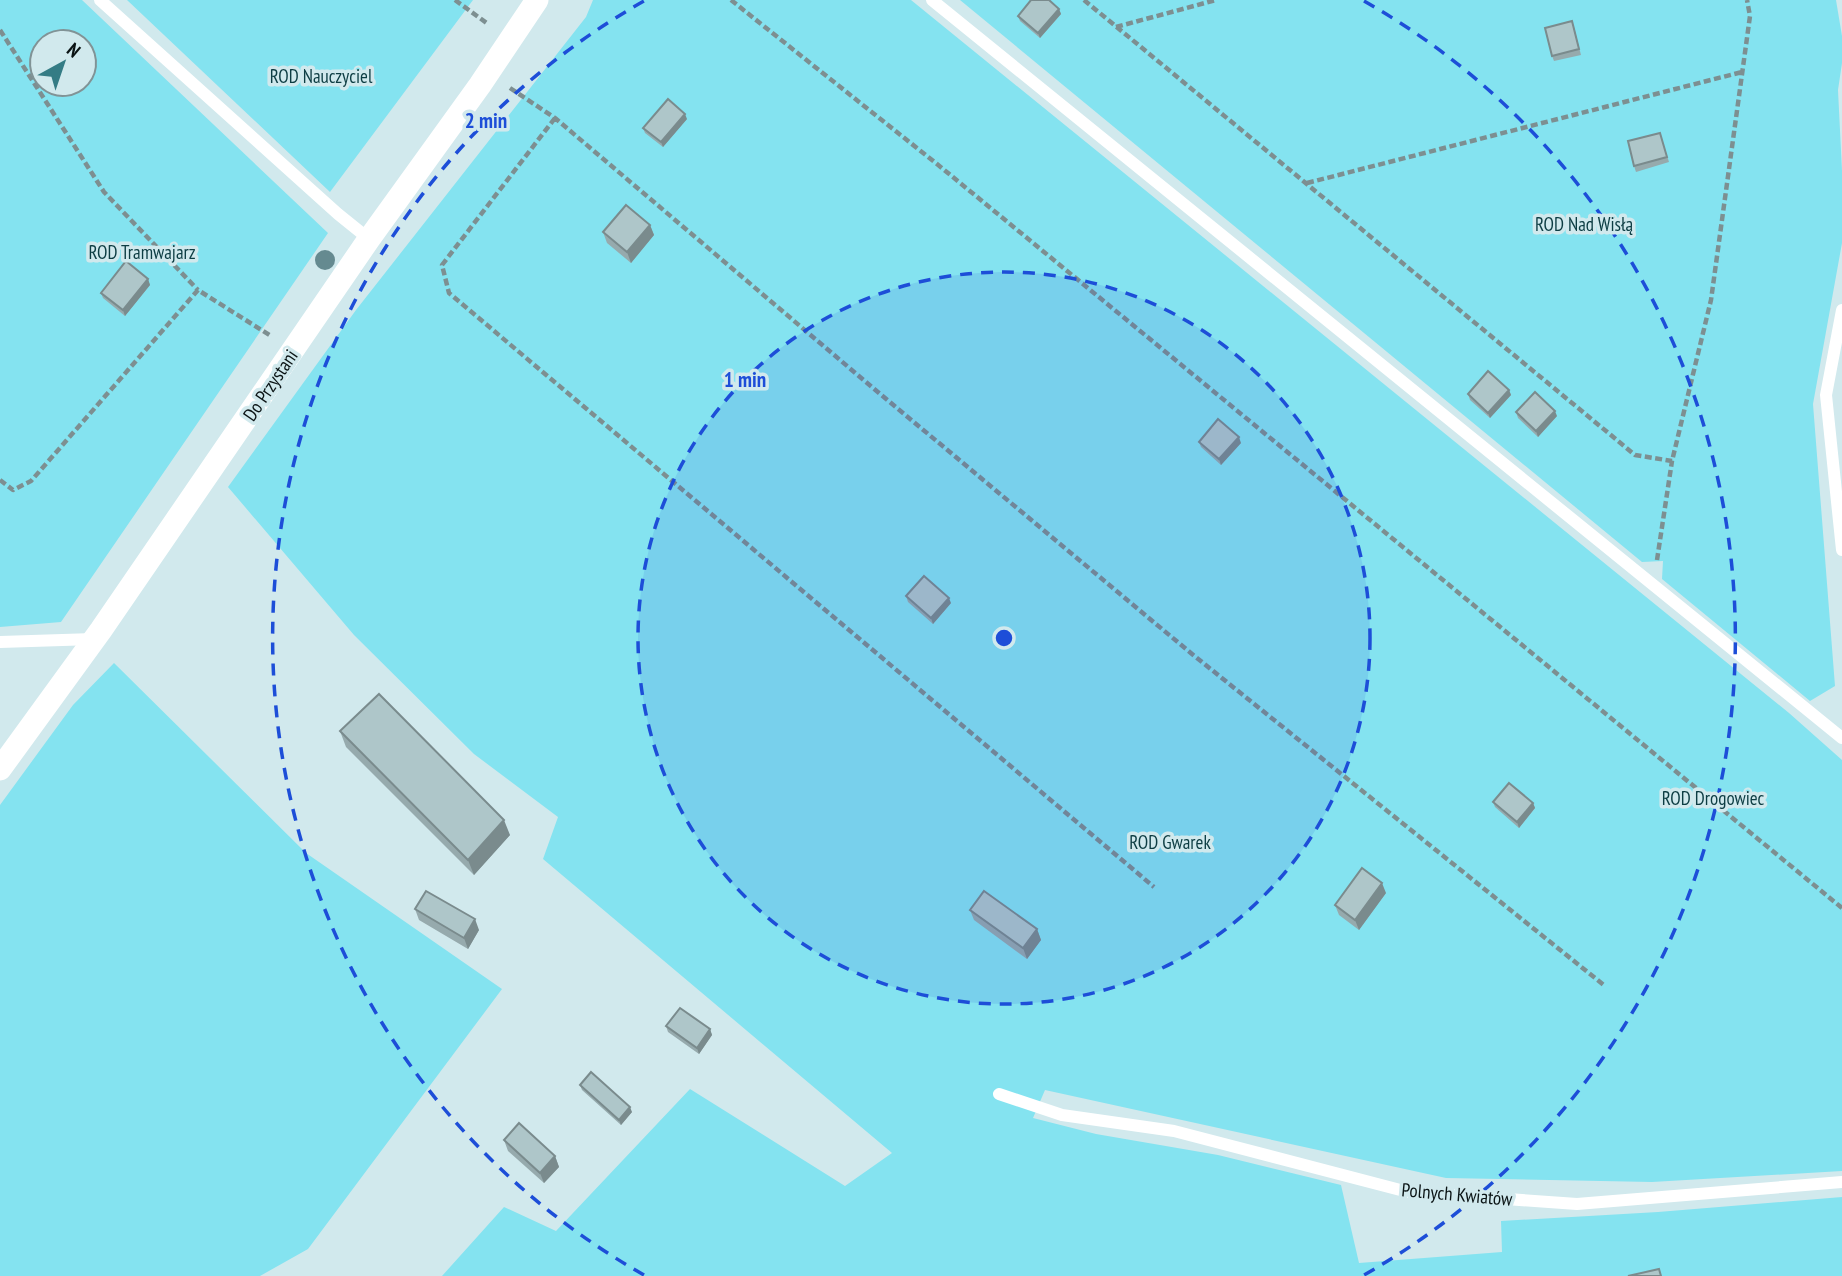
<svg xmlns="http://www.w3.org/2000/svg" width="1842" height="1276" viewBox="0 0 1842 1276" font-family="'PT Sans Narrow',sans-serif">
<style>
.green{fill:#84e3f0;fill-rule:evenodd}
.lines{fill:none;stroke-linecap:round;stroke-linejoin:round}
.path{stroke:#7d8f91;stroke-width:4.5;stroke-dasharray:7 3.5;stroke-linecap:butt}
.service{stroke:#fff;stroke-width:12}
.minor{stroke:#fff;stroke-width:23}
.tree{fill:#658a90}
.wall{fill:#96aaad}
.shaded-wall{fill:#7a8b8d}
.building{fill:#aec6c9;stroke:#7a8b8d;stroke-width:2}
.ring{fill:none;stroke:#1d4ed8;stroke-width:3.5;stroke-dasharray:12 9}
.labels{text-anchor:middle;stroke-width:7;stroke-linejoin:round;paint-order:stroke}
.park-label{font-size:19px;fill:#0d3d43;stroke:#d1e9ed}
.street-label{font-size:19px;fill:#0a1314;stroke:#d1e9ed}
.centre{fill:#1d4ed8;stroke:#d1e9ed;stroke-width:3.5}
.ring-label{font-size:21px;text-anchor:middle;font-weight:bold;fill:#1d4ed8;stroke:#d1e9ed;stroke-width:7;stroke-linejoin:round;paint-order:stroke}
</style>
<rect width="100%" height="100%" fill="#d1e9ed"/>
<path class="green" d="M0,0h82l246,233 -267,389 -61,5zM42,42h42v42h-42z
M127,0h346l-143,192z
M593,0h318l878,713 53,47v411l-190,11 -206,-4 -401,-88 -12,28 63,16 122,21 123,30 18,78 143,-11 -1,-31 157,-9 184,-15v79h-1400l62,-69 52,24 134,-142 155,97 47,-33 -349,-294 15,-42 -84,-63 -120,-119 -126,-148 128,-177 230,-293z
M960,0h876l6,36v27l-4,27 4,81v72l-29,161 22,282 -25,15 -148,-122 1,-18 -21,1z
M114,663l192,190 196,136 -194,260 -48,27h-260v-471l73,-100z"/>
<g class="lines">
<path class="path" d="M455,0l33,24
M731,0l206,164 905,744
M1084,0l551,455 37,6 39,-161 39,-284 -3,-16
M1116,27l100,-27
M0,30l104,162 94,98
M510,88l45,30 318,270 319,266 413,332
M555,118l-113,147 7,28 705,594
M1307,183l435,-111
M0,480l13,10 18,-9 167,-191 73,46
M1657,560l15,-99"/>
<path class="service" d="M100,0l238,214 31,25
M932,0l910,738
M1842,310l-16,85 16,155
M0,642l94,-3
M999,1094l63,21 112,16 234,61 169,12 265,-22"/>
<path class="minor" d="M0,769l101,-139 268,-391 111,-154 57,-85"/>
</g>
<circle class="tree" cx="325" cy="260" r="10"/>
<path class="wall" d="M1059,9l2,5 -21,24 -20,-17 -2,-5z
M1574,27l7,28 -27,6 -2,-5z
M687,119l-24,28 -18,-14 -2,-5z
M1660,133l9,29 -33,10 -2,-6z
M650,225l4,10 -23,28 -24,-20 -4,-11z
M148,279l2,6 -25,31 -22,-18 -2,-5z
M1509,390l2,5 -21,23 -20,-18 -2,-6z
M1516,412l41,4 -19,21 -20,-19z
M1199,442l42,1 -20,22 -20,-18z
M906,596l45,7 -18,21 -25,-22z
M340,731l170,104 -36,40 -128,-128z
M1493,802l40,1 2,5 -16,20 -24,-21z
M1386,893l-27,37 -20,-15 -4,-10z
M415,909l64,21 -11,19 -49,-29z
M970,910l67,19 4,11 -14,19 -53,-39z
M666,1026l44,3 2,6 -13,19 -31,-22z
M580,1085l52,27 -11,13 -39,-35z
M504,1140l51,16 4,11 -15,16 -36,-32z"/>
<path class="shaded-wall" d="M1059,9l2,5 -21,24 -2,-5z
M685,114l2,5 -24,28 -2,-5z
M650,225l4,10 -23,28 -4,-11z
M148,279l2,6 -25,31 -2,-6z
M1509,390l2,5 -21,23 -2,-5z
M1555,411l2,5 -19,21 -2,-6z
M1239,437l2,6 -20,22 -2,-6z
M949,598l2,5 -18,21 -2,-6z
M1533,803l2,5 -16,20 -2,-6z
M504,820l6,15 -36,40 -6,-15z
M1382,883l4,10 -27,37 -4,-10z
M475,919l4,11 -11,19 -4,-11z
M1037,929l4,11 -14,19 -4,-11z
M710,1029l2,6 -13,19 -2,-6z
M630,1107l2,5 -11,13 -2,-5z
M555,1156l4,11 -15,16 -4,-10z"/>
<path class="building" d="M1031,0h18l10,9 -21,24 -20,-17z
M1572,21l7,28 -27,7 -7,-28z
M668,99l17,15 -24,28 -18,-14z
M1660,133l7,24 -33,9 -6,-25z
M626,205l24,20 -23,27 -24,-20z
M126,261l22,18 -25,31 -22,-17z
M1488,371l21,19 -21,23 -20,-19z
M1535,392l20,19 -19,20 -20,-19z
M1218,419l21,18 -20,22 -20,-17z
M924,576l25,22 -18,20 -25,-22z
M379,694l125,126 -36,40 -128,-129z
M1509,783l24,20 -16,19 -24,-20z
M1362,868l20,15 -27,37 -20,-15z
M426,891l49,28 -11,19 -49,-29z
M984,891l53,38 -14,19 -53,-38z
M680,1008l30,21 -13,19 -31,-22z
M591,1072l39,35 -11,13 -39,-35z
M519,1123l36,33 -15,17 -36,-33z
M1659,1269l2,7h-33z"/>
<circle cx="1004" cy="638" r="366" fill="#1d4ed8" fill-opacity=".12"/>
<g class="ring">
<circle cx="1004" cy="638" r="366"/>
<path d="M644 1275A732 732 0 0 1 644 1M1364 1A732 732 0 0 1 1364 1275"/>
</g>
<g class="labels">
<g class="park-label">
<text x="321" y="83">ROD Nauczyciel</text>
<text x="1584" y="231">ROD Nad Wisłą</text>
<text x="142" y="259">ROD Tramwajarz</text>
<text x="1713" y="805">ROD Drogowiec</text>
<text x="1170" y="849">ROD Gwarek</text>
</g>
<g class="street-label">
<text transform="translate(270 385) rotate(-56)" y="7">Do Przystani</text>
<text transform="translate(1457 1194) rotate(5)" y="7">Polnych Kwiatów</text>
</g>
</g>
<circle cx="1004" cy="638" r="10" class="centre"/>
<g class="ring-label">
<text x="486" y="128">2 min</text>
<text x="745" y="387">1 min</text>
</g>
<g transform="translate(63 63) rotate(40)"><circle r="33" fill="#d1e9ed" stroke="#819396" stroke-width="2"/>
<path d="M0-5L12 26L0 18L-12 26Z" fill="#347c85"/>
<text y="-10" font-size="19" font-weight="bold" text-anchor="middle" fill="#0a1314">N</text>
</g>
</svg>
